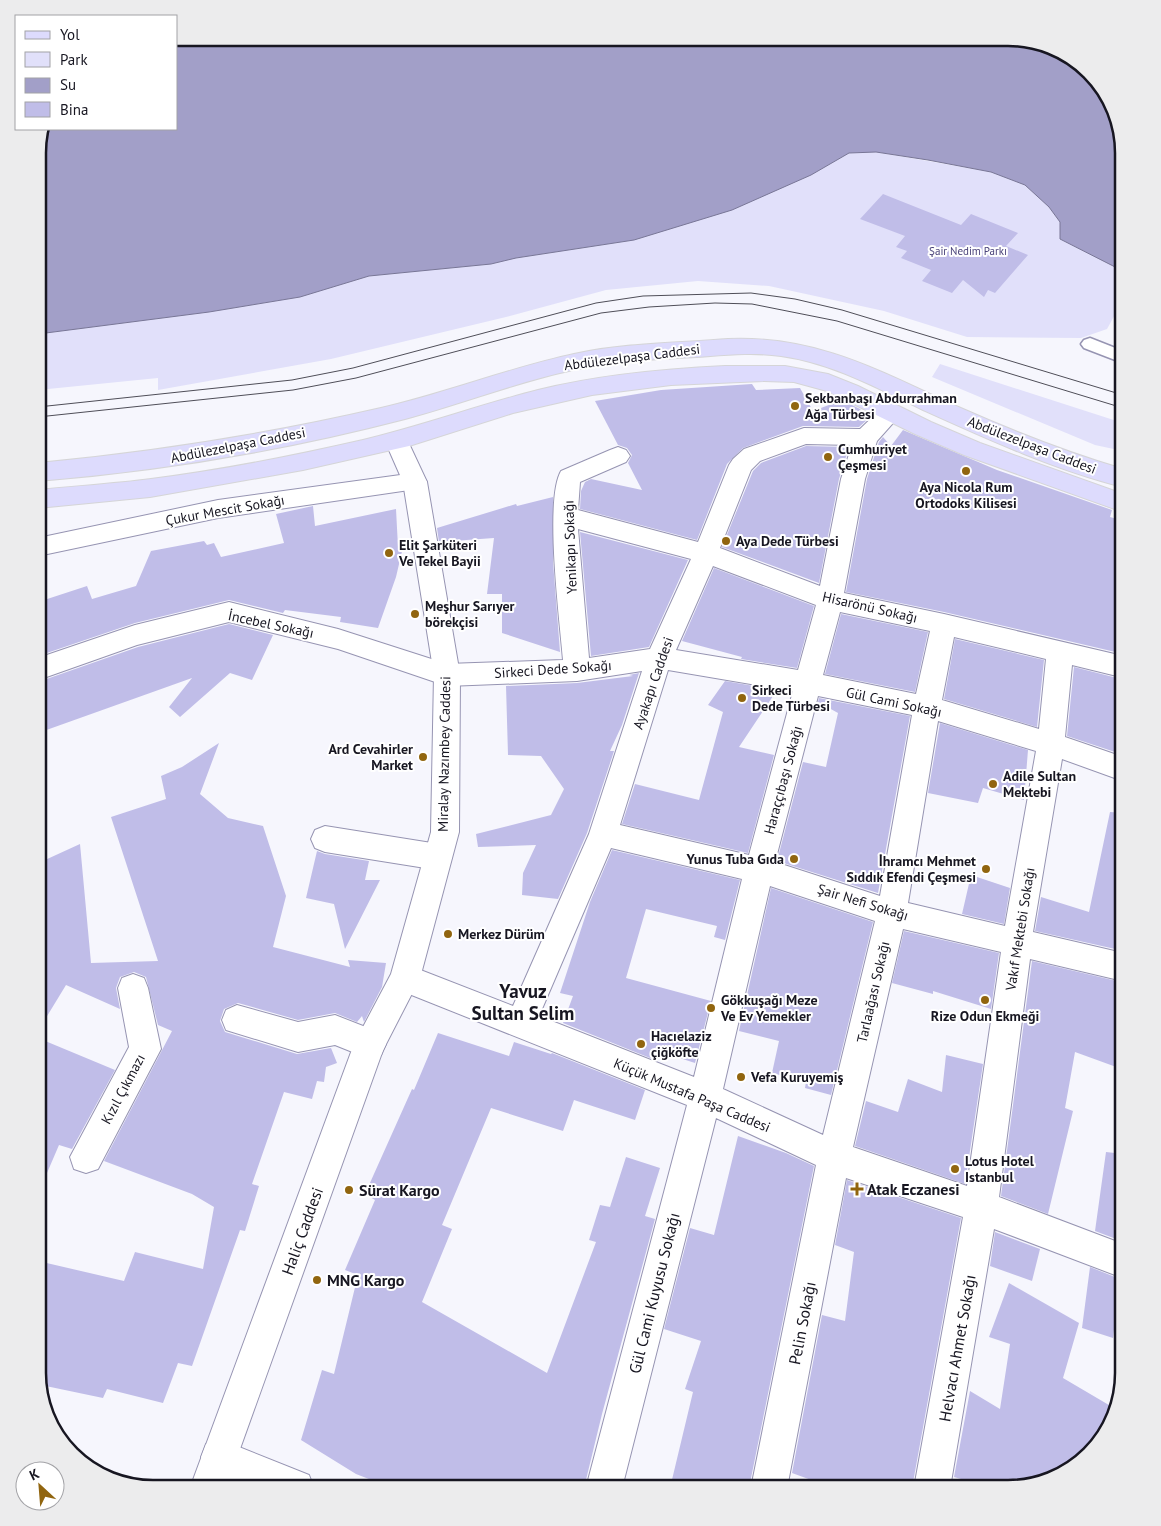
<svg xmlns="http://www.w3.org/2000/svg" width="1161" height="1526" viewBox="0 0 1161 1526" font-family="'PT Sans',sans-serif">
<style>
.green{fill:#e1e0fa}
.water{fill:#a29fc8;stroke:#787696}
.building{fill:#c0bde8}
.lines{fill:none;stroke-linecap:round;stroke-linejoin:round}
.service-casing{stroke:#9694b2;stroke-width:3}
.minor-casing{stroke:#9694b2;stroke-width:2}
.secondary-casing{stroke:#9694b2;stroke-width:2}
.primary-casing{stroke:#d5d5d7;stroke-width:2}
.service{fill:#fff;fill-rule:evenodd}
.minor{fill:#fff;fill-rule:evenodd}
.secondary{fill:#fff;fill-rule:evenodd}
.primary{fill:#dddbfd;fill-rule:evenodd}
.tram{stroke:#4f4e58;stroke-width:1}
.poi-dot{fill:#91650f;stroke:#fff;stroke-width:2}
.labels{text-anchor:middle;stroke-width:4;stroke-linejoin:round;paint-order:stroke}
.far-park-label{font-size:11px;fill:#484178;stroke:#fff}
.street-label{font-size:14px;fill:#171621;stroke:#fff}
.poi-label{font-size:14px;font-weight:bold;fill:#171621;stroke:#fff;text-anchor:start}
.near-poi-label{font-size:16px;font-weight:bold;fill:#171621;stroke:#fff;text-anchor:start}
.near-street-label{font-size:16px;fill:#171621;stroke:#fff}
.district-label{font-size:19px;font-weight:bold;fill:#171621;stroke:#fff}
.rim{fill:none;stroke:#171621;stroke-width:2.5}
</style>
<rect width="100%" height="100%" fill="#f6f6fd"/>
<path class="green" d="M876,152l115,20 34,13 24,22 11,15v17l63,32v29l-16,29 -26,9 -114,-1 -83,-26 -115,-25 -71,-5 -92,9 -100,27 -175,42 -173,31v-12l-120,12v-56l171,-22 91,-15 69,-21 122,-12 25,-6 118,-18 177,-65 38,-22z
M940,364l183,59v28l-28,-6 -163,-68z"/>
<path class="water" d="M176,38h839l50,15 39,36 19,64v118l-63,-32v-17l-11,-15 -24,-22 -34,-13 -63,-12 -52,-8 -27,1 -38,22 -79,35 -98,30 -118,18 -25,6 -122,12 -69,21 -91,15 -171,22v-189l4,-16h134z"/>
<path class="building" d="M883,194l78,31 10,-11 47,19 -12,13 22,9 -33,38 -7,-3 -4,7 -21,-17 -11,13 -30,-12 9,-11 -30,-12 6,-7 -11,-4 9,-11 -45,-17z
M752,384l4,6 44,-2 13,23 29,-11 18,9 8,10 -9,8 -56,-1 -60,22 -16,16 -30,76 -117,-31 1,-18 4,-9 6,-3 51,11 -14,-27 4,-8 -5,-7 -9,-3 -23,-44 66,-11z
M903,430l94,40 115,40 -2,7 14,4v133l-180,-42 -98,-20 21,-113 12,-37 4,-5 8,9z
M806,446l43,1 -10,32 -20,104 -97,-36 31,-76 8,-8z
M553,497v65l7,90 -58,-19v-39h-15l7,-56 -55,4 -2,-14 79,-24 1,2z
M313,506l2,20 81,-17 2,38h5l-7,30 -18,51 -38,-6 1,-5 -56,-7 -2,3 -54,-13 -94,23 -97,33v-54l49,-16 5,13 44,-13 15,-35 53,-10 3,4 7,-2 7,14 63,-14 -8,-29z
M580,532l108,28 -39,87 -58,9z
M714,568l100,38 -17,62 -56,-9 1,-2 -60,-16z
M841,614l87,18 -13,60 -90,-18z
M229,624l44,11 -21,45 -22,-7 -50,44 -11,-10 23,-29 -154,55v-51l100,-35z
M955,639l89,21 -7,67 -93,-28z
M1074,667l47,12 3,-1v77l-57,-19z
M639,673l-17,52 -12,26h4l-27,82 -29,66 -36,-4 1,-22 13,-28 -58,2 -2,-13 75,-19 13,-26 -23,-33 -33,-1 -2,-69 71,-3 56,-7 -4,-1z
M725,681l52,9 -38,57 35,8 -26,98 -126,-29 13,-40 64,16 24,-88 -15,-7z
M819,698l91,18 -32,177 -101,-32 26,-99 23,5 1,-5 11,-49 -20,-11z
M940,723l88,27 -4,50 -41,-12 -5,15 -50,-10z
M219,743l-19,51 28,24 35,8 23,70 -13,51 77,20 -2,-7 38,3 -4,24 -18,35 -2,-6 -5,6 -22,-9 -37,7 -60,-17 -14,6 -4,12 5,11 72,22 34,-6 6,15 -11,4 -2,15 -7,-1 -5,18 -28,-7 -32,92 7,2 -14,45 -5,-1 -48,136 -14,-3 -15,40 -56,-14 -4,9 -62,-13 -3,-12v-112l86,20 11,-29 68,17 11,-62 -22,-13 -88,-33 68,-130 -14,-6 -12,-48 -12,-5 -14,5 -4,11 4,21 -54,-24 -28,46v-139l4,-2 3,-30 35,-16 11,119 67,-2 -47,-144 55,-18 -5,-23 21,-9z
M1110,812l14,1v138l-89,-20 6,-34 48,15z
M612,850l128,30 -15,60 -11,-3 3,-11 -71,-17 -20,69 85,23 -16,62 -37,-12 -3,9 -92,-37 10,-27 -13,-3 30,-91z
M317,851l8,3 44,7 -4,19h15l-35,69 -11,-45 -28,-6z
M971,875l39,13 -6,36 -42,-10z
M771,888l102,34 -42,173 -26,-7 1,-6 -34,-9 7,-32 -40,-10z
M904,931l95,22 -8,56 -58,-18v3l-41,-11z
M1032,961l89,21 -6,46 9,3 -5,37 -44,-16 -10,56 8,3 -25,103 -47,-18z
M438,1033l71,23 5,-14 37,12 1,-1 93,37 -10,30 -61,-20 -11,31 -72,-23 -49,117 10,4 -30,73 125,71 49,-131 -7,-2 11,-35 10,2 16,-50 34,11 -15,48 10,3 -53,195 -18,74h-192l-36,-14 -55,-34 21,-70 12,4 24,-99 -13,-5 30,-70 -10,-6 47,-105 2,1z
M38,1038l77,32 -43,79 -13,-4 -21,49z
M946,1055l37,9 -18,120 -110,-38 11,-45 32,11 10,-33 34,13z
M738,1136l48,17 28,13 -65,322h-79l23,-96 -8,-3 16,-48 -37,-12 26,-101 24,7z
M1106,1152l18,2v88l-29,-11z
M847,1180l114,38 -49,270h-100l2,-7 -22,-8 30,-158 23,6 9,-69 -19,-7z
M995,1232l45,17 -8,32 -42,-15z
M1090,1267l30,12 -7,59 -31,-10z
M1009,1283l70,40 -16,55 51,30 -6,22 -36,39 -64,19h-34l1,-5 -21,-6 16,-86 30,18 10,-65 -21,-7z"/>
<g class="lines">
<g class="service-casing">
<path id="service" d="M1090,338l33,13v12l-39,-15 -3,-4 3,-4z"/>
</g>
<g class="minor-casing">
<path id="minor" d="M891,405l8,2 3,6 -25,28 -12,38 -21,114 100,21 179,42v20l-2,1 -49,-12 -7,72 58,20v24l-61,-22 -29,173 90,21v28l-93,-22 -31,238 124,47v34l-129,-49 -44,259h-36l49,-271 -117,-39 -59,310h-36l65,-323 -100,-47 -94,370h-36l101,-383 -293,-117 -4,-10 4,-10 11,-4 108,42 76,-172 53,-163 -65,10 -130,5 -109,-37 -109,-27 -92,23 -99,35v-22l97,-33 94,-23 109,27 109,35 116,-4c-3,-38 -19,-160 -2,-189l49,-21 8,-3 8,3 4,6 -4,6 -46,20 -2,28 120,32 31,-77 4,-6 11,-10 60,-21 56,1 23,-22zM806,444l46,1 -11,34 -21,107 -100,-38 31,-78 9,-9zM578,529l113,30 -41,90 -61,9zM713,566l103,39 -18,65 -122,-20zM840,612l90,19 -14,63 -93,-19zM954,637l92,22 -7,70 -97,-29zM668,670l125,21 -44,164 -129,-30zM818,696l94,19 -32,181 -105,-34zM938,721l98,30 -31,175 -97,-23zM611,848l131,31 -48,198 -155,-61zM770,886l105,35 -52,214 -100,-46zM903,929l98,23 -34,234 -114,-39z
M415,473l8,3 4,6 -4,6 -205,30 -180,38v-18l180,-38z
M325,826l113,18 10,4 4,9 -4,9 -10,4 -113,-18 -10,-4 -4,-9 4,-9z
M133,974l11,4 4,10 13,61 -63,120 -12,4 -12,-4 -4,-12 59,-110 -11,-59 4,-10z
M237,1005l61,17 37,-7 46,18 5,11 -5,11 -11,4 -35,-14 -37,7 -72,-22 -4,-10 4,-10z
M219,1439l90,36 5,13h-62l-46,-18 -5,-13 5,-13z"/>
</g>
<g class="secondary-casing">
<path id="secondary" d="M397,433l8,2 22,47 33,193 -1,157 -39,146 -37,72 -157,438h-36l164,-444 37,-70 40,-142 3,-157 -31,-193 -18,-41 4,-6z"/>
</g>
<g class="primary-casing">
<path id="primary" d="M728,339c91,-4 155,34 235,70 52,23 106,44 160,60v18c-68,-17 -136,-48 -200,-77 -46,-22 -91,-47 -142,-54 -28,-4 -56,-1 -84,1 -42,2 -83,4 -124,13 -57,12 -111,34 -168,49 -119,31 -244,52 -367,62v-18c116,-11 230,-29 343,-55 65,-15 128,-40 193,-54 51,-11 103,-11 154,-15z
M725,366h60l43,8 30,12 73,36 49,21 143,51v18l-159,-57 -49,-21 -88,-43 -33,-9 -30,-1 -93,4 -79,10 -79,18 -104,33 -106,24 -153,27 -112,11v-18c38,-4 75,-6 113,-11 71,-9 142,-23 212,-39 59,-14 116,-35 175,-50 61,-15 124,-21 187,-24z"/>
</g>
<use href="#service" class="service"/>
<use href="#minor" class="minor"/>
<use href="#secondary" class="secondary"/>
<use href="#primary" class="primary"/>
<path class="tram" d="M38,407l254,-27 61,-12 243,-65 47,-7 108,-3 44,6 47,11 281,85
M38,417l255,-27 63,-12 245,-65 48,-6 66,-4 37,1 85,17 286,87"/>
</g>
<g class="poi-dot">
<circle cx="795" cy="406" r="5"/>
<circle cx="828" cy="457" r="5"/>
<circle cx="966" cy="471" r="5"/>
<circle cx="726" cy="541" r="5"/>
<circle cx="389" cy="553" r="5"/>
<circle cx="415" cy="614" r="5"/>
<circle cx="742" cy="698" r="5"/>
<circle cx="423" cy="757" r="5"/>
<circle cx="993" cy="784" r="5"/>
<circle cx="794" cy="859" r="5"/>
<circle cx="986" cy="869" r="5"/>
<circle cx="448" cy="934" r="5"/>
<circle cx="985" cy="1000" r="5"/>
<circle cx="711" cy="1008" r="5"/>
<circle cx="641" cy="1044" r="5"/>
<circle cx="741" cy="1077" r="5"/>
<circle cx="955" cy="1169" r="5"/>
<path d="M854.5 1181.5h5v5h5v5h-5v5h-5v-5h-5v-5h5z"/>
<circle cx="349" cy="1190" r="5"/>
<circle cx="317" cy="1280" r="5"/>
</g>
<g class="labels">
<g class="far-park-label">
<text x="968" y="255">Şair Nedim Parkı</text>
</g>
<g class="street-label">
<text transform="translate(632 357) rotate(-7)" y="5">Abdülezelpaşa Caddesi</text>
<text transform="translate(238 445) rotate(-11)" y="5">Abdülezelpaşa Caddesi</text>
<text transform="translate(1032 445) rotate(21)" y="5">Abdülezelpaşa Caddesi</text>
<text transform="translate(225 510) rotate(-10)" y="5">Çukur Mescit Sokağı</text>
<text transform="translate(570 547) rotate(-92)" y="5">Yenikapı Sokağı</text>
<text transform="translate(870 607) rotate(13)" y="5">Hisarönü Sokağı</text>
<text transform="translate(271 624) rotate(12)" y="5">İncebel Sokağı</text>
<text transform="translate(553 669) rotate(-4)" y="5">Sirkeci Dede Sokağı</text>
<text transform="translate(653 683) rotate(-71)" y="5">Ayakapı Caddesi</text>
<text transform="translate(894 702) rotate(12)" y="5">Gül Cami Sokağı</text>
<text transform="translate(444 754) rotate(-89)" y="5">Miralay Nazımbey Caddesi</text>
<text transform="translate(783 780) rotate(-75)" y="5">Haraççıbaşı Sokağı</text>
<text transform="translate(863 902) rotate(17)" y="5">Şair Nefi Sokağı</text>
<text transform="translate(1020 929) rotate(-81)" y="5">Vakıf Mektebi Sokağı</text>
<text transform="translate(873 992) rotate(-77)" y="5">Tarlaağası Sokağı</text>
<text transform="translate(123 1089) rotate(-62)" y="5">Kızıl Çıkmazı</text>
<text transform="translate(692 1095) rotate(23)" y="5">Küçük Mustafa Paşa Caddesi</text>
</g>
<g class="poi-label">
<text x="805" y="403">Sekbanbaşı Abdurrahman<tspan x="805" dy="16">Ağa Türbesi</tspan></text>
<text x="838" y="454">Cumhuriyet<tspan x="838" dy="16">Çeşmesi</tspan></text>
<text x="966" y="492" text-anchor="middle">Aya Nicola Rum<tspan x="966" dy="16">Ortodoks Kilisesi</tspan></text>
<text x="736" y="546">Aya Dede Türbesi</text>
<text x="399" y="550">Elit Şarküteri<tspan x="399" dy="16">Ve Tekel Bayii</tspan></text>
<text x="425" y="611">Meşhur Sarıyer<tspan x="425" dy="16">börekçisi</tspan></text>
<text x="752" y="695">Sirkeci<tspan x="752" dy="16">Dede Türbesi</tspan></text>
<text x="413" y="754" text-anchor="end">Ard Cevahirler<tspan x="413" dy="16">Market</tspan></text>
<text x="1003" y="781">Adile Sultan<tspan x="1003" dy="16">Mektebi</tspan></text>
<text x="784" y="864" text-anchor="end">Yunus Tuba Gıda</text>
<text x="976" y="866" text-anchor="end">İhramcı Mehmet<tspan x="976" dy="16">Sıddık Efendi Çeşmesi</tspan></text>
<text x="458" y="939">Merkez Dürüm</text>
<text x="721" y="1005">Gökkuşağı Meze<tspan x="721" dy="16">Ve Ev Yemekler</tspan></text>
<text x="985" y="1021" text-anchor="middle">Rize Odun Ekmeği</text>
<text x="651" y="1041">Hacıelaziz<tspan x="651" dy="16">çiğköfte</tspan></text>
<text x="751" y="1082">Vefa Kuruyemiş</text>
<text x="965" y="1166">Lotus Hotel<tspan x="965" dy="16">Istanbul</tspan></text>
</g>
<g class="near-poi-label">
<text x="867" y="1195">Atak Eczanesi</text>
<text x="359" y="1196">Sürat Kargo</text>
<text x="327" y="1286">MNG Kargo</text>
</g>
<g class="near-street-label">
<text transform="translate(302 1231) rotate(-70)" y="6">Haliç Caddesi</text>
<text transform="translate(654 1293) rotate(-76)" y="6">Gül Cami Kuyusu Sokağı</text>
<text transform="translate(802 1323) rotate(-79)" y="6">Pelin Sokağı</text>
<text transform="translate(957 1348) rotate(-80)" y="6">Helvacı Ahmet Sokağı</text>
</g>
<g class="district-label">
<text x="523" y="998">Yavuz<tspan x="523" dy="22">Sultan Selim</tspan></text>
</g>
</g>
<path d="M0 0H1161V1526H0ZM153 46H1008A107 107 0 0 1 1115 153V1373A107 107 0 0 1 1008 1480H153A107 107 0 0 1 46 1373V153A107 107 0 0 1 153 46Z" fill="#ececed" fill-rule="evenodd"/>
<path class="rim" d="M153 46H1008A107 107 0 0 1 1115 153V1373A107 107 0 0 1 1008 1480H153A107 107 0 0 1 46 1373V153A107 107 0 0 1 153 46Z"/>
<rect x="15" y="15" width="162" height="115" fill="#ffffff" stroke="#a2a2a6"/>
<rect x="25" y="31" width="25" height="8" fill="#dddbfd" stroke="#a2a2a6"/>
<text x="60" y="40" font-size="15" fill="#171621">Yol</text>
<rect x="25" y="52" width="25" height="15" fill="#e1e0fa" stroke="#a2a2a6"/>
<text x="60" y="65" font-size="15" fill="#171621">Park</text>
<rect x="25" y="78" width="25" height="15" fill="#a29fc8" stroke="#a2a2a6"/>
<text x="60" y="90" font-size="15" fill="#171621">Su</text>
<rect x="25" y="102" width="25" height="15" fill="#c0bde8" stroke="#a2a2a6"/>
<text x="60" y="115" font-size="15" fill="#171621">Bina</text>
<g transform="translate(40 1486) rotate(334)"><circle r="24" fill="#ffffff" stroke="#a2a2a6"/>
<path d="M0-4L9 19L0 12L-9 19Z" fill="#91650f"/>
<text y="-8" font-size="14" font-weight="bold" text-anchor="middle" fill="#171621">K</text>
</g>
</svg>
